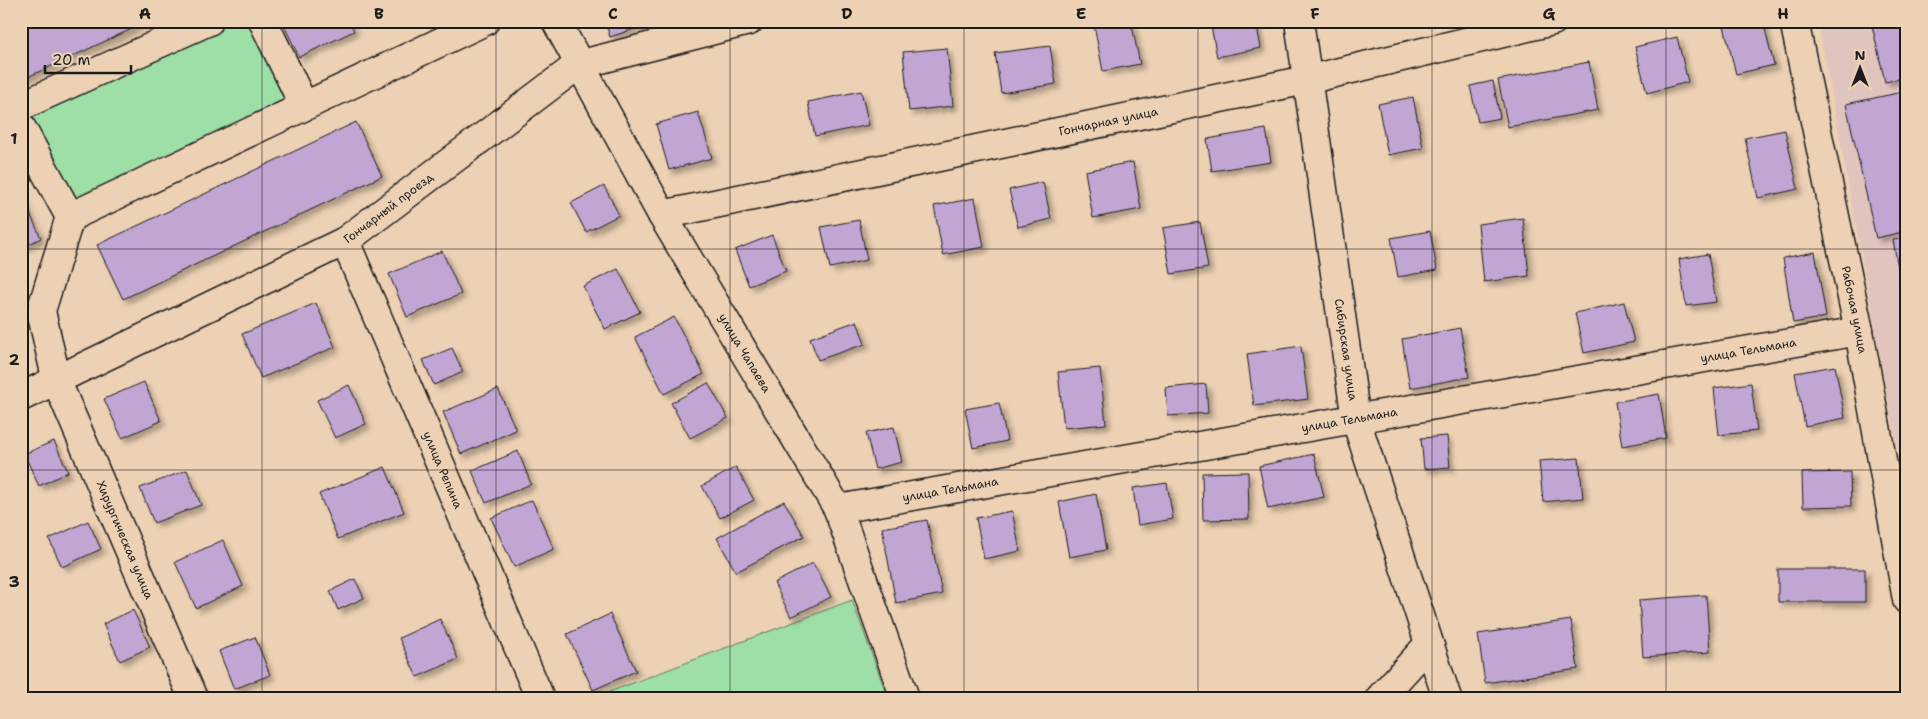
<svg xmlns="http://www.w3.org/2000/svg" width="1928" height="719" viewBox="0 0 1928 719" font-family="'Shantell Sans',sans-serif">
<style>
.built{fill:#e0c4be}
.green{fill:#9edea7;stroke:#5d7d62}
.building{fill:#c1a6d4;stroke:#1c1c1c;filter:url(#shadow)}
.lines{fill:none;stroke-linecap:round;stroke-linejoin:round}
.minor-casing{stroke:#1c1c1c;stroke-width:31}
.minor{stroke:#edd1b4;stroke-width:28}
.grid{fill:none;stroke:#1c1c1c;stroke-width:1;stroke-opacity:0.55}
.labels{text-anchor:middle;stroke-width:4;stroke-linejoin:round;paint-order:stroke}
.street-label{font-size:12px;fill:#1c1c1c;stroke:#edd1b4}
.neatline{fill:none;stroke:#1c1c1c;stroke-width:2}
.grid-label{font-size:16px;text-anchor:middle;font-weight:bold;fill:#1c1c1c}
</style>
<defs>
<filter id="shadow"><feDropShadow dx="4.5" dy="4.5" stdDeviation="2.5" flood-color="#0004"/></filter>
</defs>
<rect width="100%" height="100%" fill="#edd1b4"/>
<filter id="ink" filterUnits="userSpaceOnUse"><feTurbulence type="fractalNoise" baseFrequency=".02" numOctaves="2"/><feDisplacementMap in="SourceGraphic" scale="10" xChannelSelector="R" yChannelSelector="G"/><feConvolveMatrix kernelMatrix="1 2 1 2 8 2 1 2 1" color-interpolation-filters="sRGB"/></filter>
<g filter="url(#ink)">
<path class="built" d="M1818,21h89v479z"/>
<path class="green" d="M233,21h20l42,82 -220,105 -51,-94z
M852,600l36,98h-295z"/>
<path class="building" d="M21,21h128l-128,59z
M282,21h68l4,10 -55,26z
M605,21h37l1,5 -33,11z
M1111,21h20l9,43 -37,7 -9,-46z
M1210,21h46l5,27 -44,9z
M1743,21h20l11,44 -38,9 -12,-48z
M1871,21h36v56l-22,5z
M1677,37l11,45 -41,11 -12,-46z
M1050,46l6,38 -55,9 -6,-40z
M947,48l6,58 -44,5 -6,-59z
M1589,62l9,48 -90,17 -10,-47z
M1493,81l7,37 -22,4 -8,-36z
M861,91l8,34 -54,11 -7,-34z
M1907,91v140l-31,7 -30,-134z
M1413,97l10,51 -35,7 -10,-51z
M698,112l14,46 -43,12 -13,-46z
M356,122l26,54 -259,123 -26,-54z
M1266,129l5,33 -59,9 -5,-32z
M1785,130l13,59 -40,9 -13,-60z
M1133,162l8,47 -48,9 -8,-47z
M1043,182l8,37 -33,8 -9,-37z
M604,186l15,29 -33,17 -15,-29z
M21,194l20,44 -20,10z
M975,198l9,49 -41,8 -9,-49z
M1523,218l6,58 -45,6 -6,-58z
M859,220l8,40 -37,8 -9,-41z
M1200,222l8,46 -37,6 -8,-46z
M1430,231l7,39 -39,7 -7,-39z
M772,235l14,36 -37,15 -14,-36z
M1907,238v57h-4l-10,-55z
M442,251l19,43 -54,23 -18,-43z
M1815,252l11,65 -33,6 -10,-65z
M1708,254l8,48 -30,4 -7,-47z
M618,269l22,43 -35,17 -22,-43z
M1624,302l10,40 -50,11 -9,-40z
M316,303l19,44 -74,31 -19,-44z
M674,317l30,57 -40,20 -29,-57z
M857,321l8,23 -47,16 -8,-22z
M1460,328l9,49 -59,11 -8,-49z
M1301,346l7,53 -54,7 -7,-52z
M452,348l11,24 -29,13 -11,-25z
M1835,366l10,52 -40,8 -10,-53z
M1100,368l6,56 -42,4 -6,-56z
M144,382l17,39 -39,17 -18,-39z
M708,383l20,35 -38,20 -19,-35z
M1751,383l6,48 -38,4 -5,-47z
M1206,384l2,29 -40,3 -2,-28z
M349,385l17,39 -31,14 -18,-38z
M498,389l18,41 -55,24 -18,-42z
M1659,394l7,44 -44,8 -7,-44z
M999,403l8,38 -34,7 -8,-39z
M894,427l8,35 -27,7 -9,-36z
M1447,436l3,31 -26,2 -3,-31z
M54,441l14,31 -29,14 -15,-32z
M518,451l13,33 -45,19 -14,-32z
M1314,454l10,43 -56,12 -9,-43z
M1579,458l4,40 -40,4 -4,-41z
M385,467l19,45 -66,27 -19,-45z
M736,467l18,33 -34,18 -18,-32z
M187,470l14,35 -47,18 -14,-35z
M1248,472l1,47 -46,1 -1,-47z
M1850,472l1,34 -48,1 -1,-34z
M1167,483l6,36 -35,6 -5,-37z
M1096,494l10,56 -37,7 -10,-55z
M532,500l22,49 -40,18 -23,-49z
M784,501l20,35 -68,36 -19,-34z
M1012,511l8,40 -36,8 -8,-41z
M927,520l15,74 -46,9 -14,-75z
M88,521l13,28 -39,18 -13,-28z
M223,540l20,46 -47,22 -21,-46z
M813,563l18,34 -40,20 -17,-34z
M1778,569h87v33h-87z
M355,579l9,19 -26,12 -8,-19z
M1706,595l4,57 -67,5 -4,-57z
M133,610l17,37 -30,14 -17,-37z
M610,614l26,57 -43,19 -26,-56z
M440,619l18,40 -41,18 -18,-39z
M1571,620l7,49 -93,14 -7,-49z
M255,637l15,38 -36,14 -15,-38z"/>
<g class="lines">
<g class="minor-casing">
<g id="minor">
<path d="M263,21l41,85"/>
<path id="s1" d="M556,21l106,194 176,294 67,189"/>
<path id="s2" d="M1299,21l57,399 91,278"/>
<path id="s3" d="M1794,21l65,310 48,269"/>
<path d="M21,106l188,-85"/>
<path d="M21,127l49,90"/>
<path id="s4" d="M662,215l644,-135 247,-59"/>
<path id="s5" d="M345,241l195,457"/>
<path id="s6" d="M21,397l324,-156 233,-176 171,-44"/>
<path id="s7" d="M838,509l1021,-178"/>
<path d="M193,698l-136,-316 -16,-71 29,-94 415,-196"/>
<path d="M1380,698l49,-54"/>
</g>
</g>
<use href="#minor" class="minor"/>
</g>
</g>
<path class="grid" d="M262,21v677M496,21v677M730,21v677M964,21v677M1198,21v677M1432,21v677M1666,21v677M21,249h1886M21,470h1886"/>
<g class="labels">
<g class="street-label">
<text dy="4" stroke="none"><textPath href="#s4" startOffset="456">Гончарная улица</textPath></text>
<text dy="4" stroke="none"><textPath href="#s6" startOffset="414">Гончарный проезд</textPath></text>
<text dy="4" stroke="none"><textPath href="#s3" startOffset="295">Рабочая улица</textPath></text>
<text dy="4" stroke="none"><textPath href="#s2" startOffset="332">Сибирская улица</textPath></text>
<text dy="4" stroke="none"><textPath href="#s7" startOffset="924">улица Тельмана</textPath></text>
<text dy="4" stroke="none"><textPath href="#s1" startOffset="382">улица Чапаева</textPath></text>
<text dy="4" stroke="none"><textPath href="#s7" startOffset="519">улица Тельмана</textPath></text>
<text dy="4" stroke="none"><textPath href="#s5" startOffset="249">улица Репина</textPath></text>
<text dy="4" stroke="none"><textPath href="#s7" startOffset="114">улица Тельмана</textPath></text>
<text transform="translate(125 540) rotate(67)" y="4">Хирургическая улица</text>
</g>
</g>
<rect width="1928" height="719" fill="none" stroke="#edd1b4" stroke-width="55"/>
<g transform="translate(1860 68)" stroke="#edd1b4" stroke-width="4" paint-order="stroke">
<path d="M0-4L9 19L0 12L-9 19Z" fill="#1c1c1c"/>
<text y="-8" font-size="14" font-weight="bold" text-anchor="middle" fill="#1c1c1c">N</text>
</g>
<path d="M45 65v8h86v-8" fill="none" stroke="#1c1c1c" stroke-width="2.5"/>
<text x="52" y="65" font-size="15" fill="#1c1c1c" stroke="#edd1b4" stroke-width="4" paint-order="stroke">20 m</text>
<rect x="28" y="28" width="1872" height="664" class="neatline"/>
<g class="grid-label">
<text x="145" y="19">A</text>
<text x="379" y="19">B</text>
<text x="613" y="19">C</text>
<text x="847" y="19">D</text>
<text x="1081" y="19">E</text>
<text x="1315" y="19">F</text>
<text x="1549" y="19">G</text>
<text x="1783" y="19">H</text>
<text x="14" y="144">1</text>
<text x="14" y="365">2</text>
<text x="14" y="587">3</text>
</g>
</svg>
